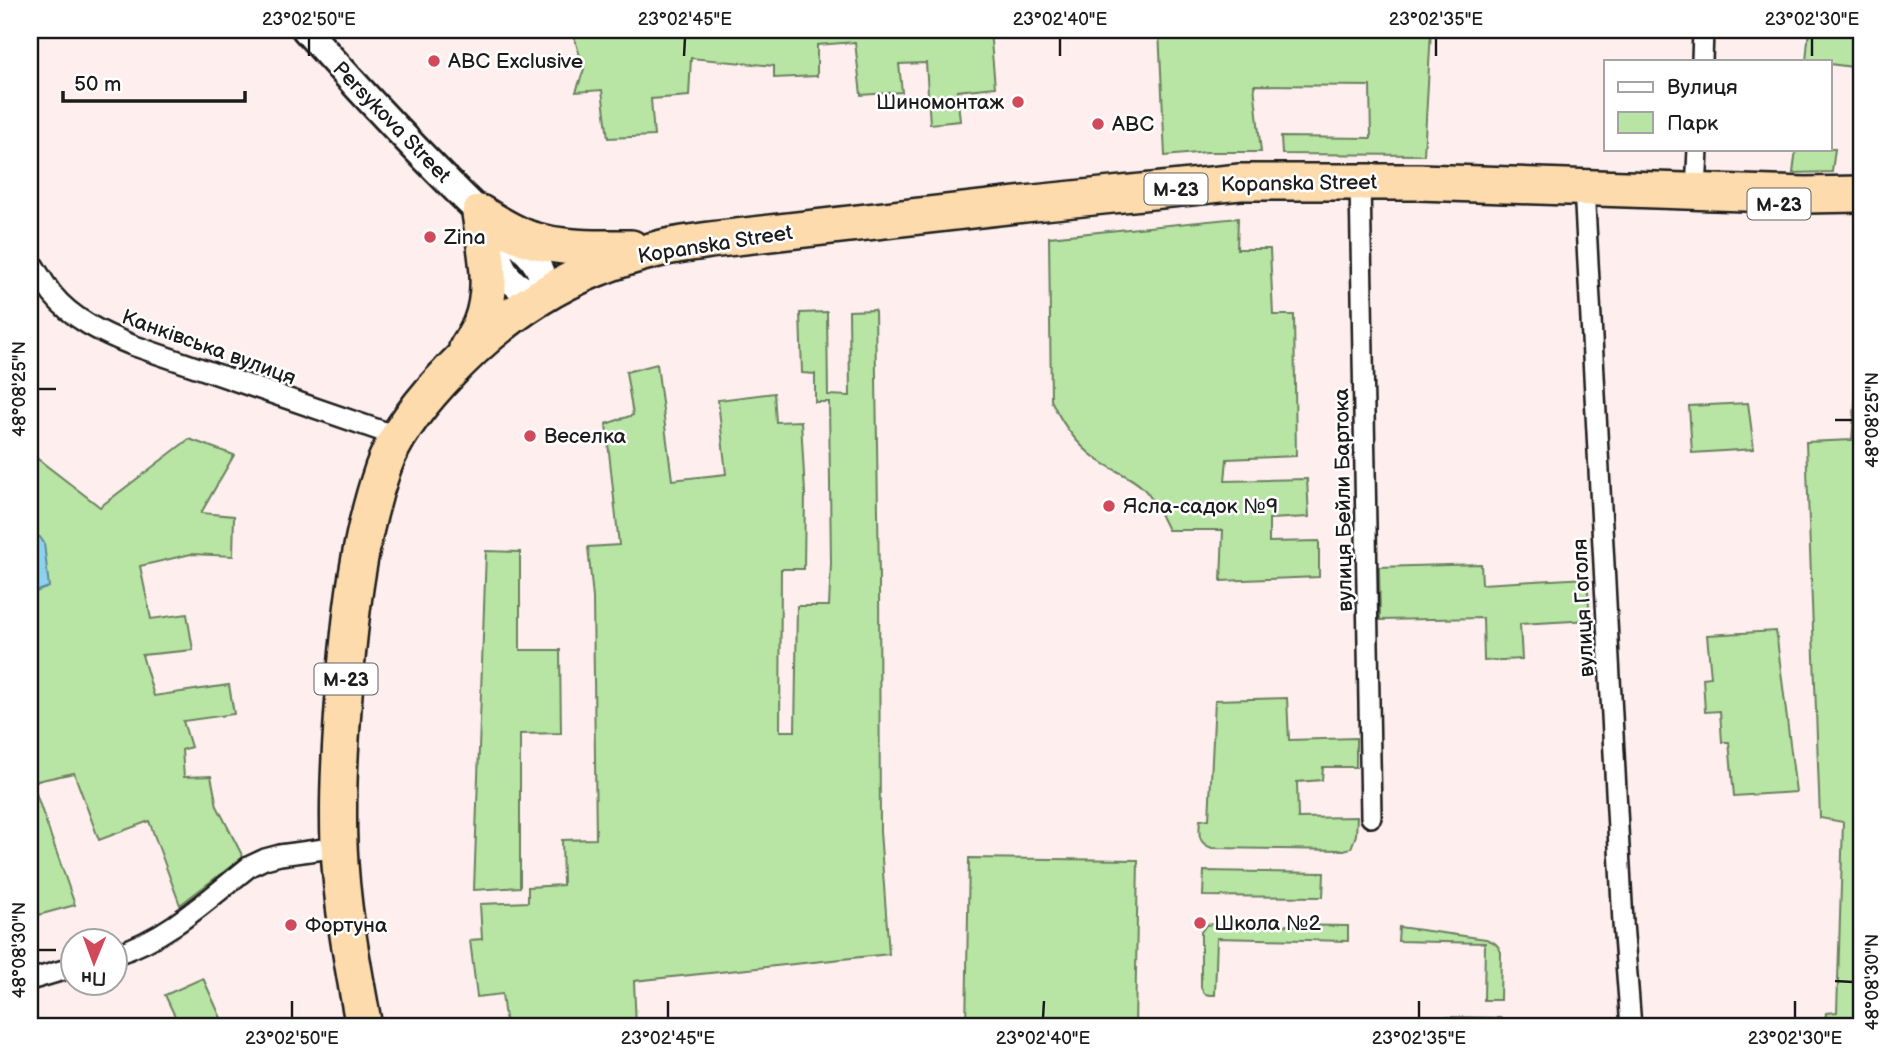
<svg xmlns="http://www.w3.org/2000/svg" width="1891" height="1057" viewBox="0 0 1891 1057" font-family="'Balsamiq Sans',sans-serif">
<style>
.green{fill:#b8e5a3;stroke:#6a8060;stroke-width:2}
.water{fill:#8cd1ed;stroke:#5f8999;stroke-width:2}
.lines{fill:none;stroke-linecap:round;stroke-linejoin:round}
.street-casing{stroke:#1c1c1c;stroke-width:24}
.secondary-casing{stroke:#1c1c1c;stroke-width:32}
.highway-casing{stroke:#1c1c1c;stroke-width:40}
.street{stroke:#fff;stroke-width:19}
.secondary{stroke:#fff;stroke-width:26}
.highway{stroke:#fedbac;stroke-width:35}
.ticks{fill:none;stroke:#1c1c1c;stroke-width:2.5}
.poi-dot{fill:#d1495b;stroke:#fff;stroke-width:2.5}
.labels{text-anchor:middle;stroke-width:5;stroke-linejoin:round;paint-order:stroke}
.shield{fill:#fff;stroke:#606060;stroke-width:2}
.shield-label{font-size:19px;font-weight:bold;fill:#1c1c1c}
.poi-label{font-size:21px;fill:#1c1c1c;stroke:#fff;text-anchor:start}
.street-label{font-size:21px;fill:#1c1c1c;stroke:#fff}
.neatline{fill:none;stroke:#1c1c1c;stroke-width:2.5}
.ticks-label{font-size:18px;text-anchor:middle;fill:#1c1c1c}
</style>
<rect width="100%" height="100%" fill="#feefee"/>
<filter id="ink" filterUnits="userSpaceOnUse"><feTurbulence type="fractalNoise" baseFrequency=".0143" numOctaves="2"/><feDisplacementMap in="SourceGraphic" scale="14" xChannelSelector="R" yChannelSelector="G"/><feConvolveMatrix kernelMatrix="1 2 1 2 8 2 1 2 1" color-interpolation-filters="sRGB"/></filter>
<g filter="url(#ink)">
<path class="green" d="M572,30h418l5,57 -38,4 3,30 -30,3 -4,-61 -27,1 3,28 -41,3 -6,-53 -38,3v31l-43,2v-12l-83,-8 -2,38 -38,3 3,37 -46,2 -6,-48 -26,2 8,-23z
M1159,30h272l-7,125 -142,-1 -1,-17 90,1 -1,-52 -116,-1 7,67h-54l-42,4z
M1809,30h52v38l-31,-4v-3h-24z
M1796,149h39l-3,23 -39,1z
M1238,218l-1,31h33l3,66h21l2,141 -69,3 -2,22 82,-2 2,38 -40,2v23l50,-1v36l-98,4 2,-51h-55c-7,-14 -14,-31 -25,-42 -10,-10 -25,-16 -37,-23 -26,-15 -43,-39 -55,-65l-2,-163z
M875,310l4,269 1,252 9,123 -255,27 2,46h-130l-4,-33 -25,3 -7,-57 12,-1 -2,-35 48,-2v-15l35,-2 -1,-45 34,-1 -3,-241 -5,-51 31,-2 -13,-121 27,-9 -7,-43 31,-8 15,116 54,-6 -8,-74 56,-7 2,29 25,-1 4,72 -1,76h-23l-1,162h15l2,-125h32l2,-43 -2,-161h-14v-28l-13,-1 -2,-60 27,-1 1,83 22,1 -1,-85z
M1856,392l5,1v634h-37l2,-14 11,-1 6,-190 -23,-4 -14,-376 46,-2z
M1748,403l6,46 -62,4 -3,-47z
M189,439l45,16 -33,58 33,3 -1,40 -42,-2 -51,12 11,53 36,-5 6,36 -51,5 12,41 75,-11 5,29 -51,7 8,26 -9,3 2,27 27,-1 6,30 26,51 -63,48 -31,-84 -50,19 -25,-67 -42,9 43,123 -44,12 -1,-6v-458l70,54z
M486,551l34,1v98h40l1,83 -41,1v153l-46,3z
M1481,564l1,20 105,-6 3,42 -70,4 2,35 -38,2 -1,-43 -103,2 -1,-53z
M1776,631l20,161 -62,4 -5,-54h-7l-2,-31 -15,1 -2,-34 8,-1 -4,-42z
M1287,698l2,42 67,-2v29h-33l-1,13 -25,2 1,36 59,-1 -1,18 -5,13 -7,2 -132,-2c-15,-5 -13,-15 -12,-28l9,-1 6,-119z
M969,858l169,2 -3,167h-169z
M1204,871l120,2 -1,24 -120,-1z
M1213,924l135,2v15l-131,-3 -2,57c-8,0 -12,0 -14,-8v-55l5,-7z
M1399,927l87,12c8,3 12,5 15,13l-1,48h-16l1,-57 -87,-2z
M203,978l22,49h-45l-15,-32z
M1443,1017l58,1v9h-58z"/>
<path class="water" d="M30,534l10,3 4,6 5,44 -19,7z"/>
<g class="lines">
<g class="street-casing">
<path id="street" d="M1702,61l1,-31
M1360,182l11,635
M1584,187l39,736 8,104
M1696,191l2,-42
M30,260c7,11 14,23 22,34 20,25 50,39 80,51l267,92
M116,954c52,-16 92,-55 134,-88l15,-7 15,-4 59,-8
M30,980l44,-13"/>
</g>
<g class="secondary-casing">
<path id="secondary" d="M306,30c55,62 113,124 173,182 18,17 51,36 61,59 4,9 2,17 0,26 -34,-13 -35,-22 -48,-54"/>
</g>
<g class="highway-casing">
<path id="highway" d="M480,213c17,10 34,22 53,27 29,9 68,8 98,8
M467,348c5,-8 10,-16 14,-25 14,-35 4,-75 -1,-110
M364,1027c-11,-60 -23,-122 -25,-183 -2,-54 2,-109 6,-163 6,-72 14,-144 38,-213 11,-31 36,-63 58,-87 62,-68 128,-111 217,-132 17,-5 35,-6 52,-9l324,-37 206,-21h179l386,13 56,-1"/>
</g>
<use href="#street" class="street"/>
<use href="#secondary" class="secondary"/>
<use href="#highway" class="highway"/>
</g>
</g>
<path class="ticks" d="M309,56v-18M684,56l1,-18M1060,56v-18M1436,56v-18M1812,56v-18M38,389h18M1835,420h18M38,950h18M1835,981l18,1M292,1018v-17M668,1018v-17M1043,1018l1,-17M1419,1018v-17M1795,1018v-17"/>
<g class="poi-dot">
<circle cx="434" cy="61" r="7"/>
<circle cx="1018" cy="102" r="7"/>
<circle cx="1098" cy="124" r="7"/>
<circle cx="430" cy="237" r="7"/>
<circle cx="530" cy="436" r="7"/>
<circle cx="1109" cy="506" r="7"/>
<circle cx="1200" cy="923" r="7"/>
<circle cx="291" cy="925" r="7"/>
</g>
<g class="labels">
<g class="shield">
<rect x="1144.5" y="173.5" width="63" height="31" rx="5"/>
<rect x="1747.5" y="188.5" width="63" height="31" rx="5"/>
<rect x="314.5" y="663.5" width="63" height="31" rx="5"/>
</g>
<g class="shield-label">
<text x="1176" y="196">М-23</text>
<text x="1779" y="211">М-23</text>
<text x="346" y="686">М-23</text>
</g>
<g class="poi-label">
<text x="448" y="68">ABC Exclusive</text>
<text x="1004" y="109" text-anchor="end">Шиномонтаж</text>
<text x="1112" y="131">ABC</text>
<text x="444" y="244">Zina</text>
<text x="544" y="443">Веселка</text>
<text x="1123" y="513">Ясла-садок №9</text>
<text x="1214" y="930">Школа №2</text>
<text x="305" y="932">Фортуна</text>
</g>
<g class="street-label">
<text transform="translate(392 122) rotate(46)" y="7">Persykova Street</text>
<text transform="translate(1299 183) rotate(-1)" y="7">Kopanska Street</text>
<text transform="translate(715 244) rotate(-9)" y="7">Kopanska Street</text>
<text transform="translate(209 347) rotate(20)" y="7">Канківська вулиця</text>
<text transform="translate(1343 500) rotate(-91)" y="7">вулиця Бейли Бартока</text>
<text transform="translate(1583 608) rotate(-93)" y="7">вулиця Гоголя</text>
</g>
</g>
<rect width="1891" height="1057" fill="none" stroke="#fff" stroke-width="77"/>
<rect x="1604" y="60" width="228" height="91" fill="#ffffff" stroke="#a4a4a4" stroke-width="2"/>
<rect x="1618" y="82" width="35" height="10" fill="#ffffff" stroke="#a4a4a4" stroke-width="2"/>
<text x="1667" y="94" font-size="21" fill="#1c1c1c">Вулиця</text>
<rect x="1618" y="112" width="35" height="21" fill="#b8e5a3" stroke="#a4a4a4" stroke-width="2"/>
<text x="1667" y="130" font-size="21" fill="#1c1c1c">Парк</text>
<g transform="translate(94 962) rotate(181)"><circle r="33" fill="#ffffff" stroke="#a4a4a4" stroke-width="2"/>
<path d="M0-5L12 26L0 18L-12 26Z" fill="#d1495b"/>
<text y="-10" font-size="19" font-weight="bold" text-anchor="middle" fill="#1c1c1c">Пн</text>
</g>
<path d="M63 91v10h182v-10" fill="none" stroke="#1c1c1c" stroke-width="3.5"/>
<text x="74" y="91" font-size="21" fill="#1c1c1c" stroke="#ffffff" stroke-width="5" paint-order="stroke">50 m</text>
<rect x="38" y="38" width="1815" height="980" class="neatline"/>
<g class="ticks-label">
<text x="309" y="25">23°02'50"E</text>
<text x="685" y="25">23°02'45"E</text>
<text x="1060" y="25">23°02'40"E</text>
<text x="1436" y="25">23°02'35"E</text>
<text x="1812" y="25">23°02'30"E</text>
<text transform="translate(19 389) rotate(-90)" y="6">48°08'25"N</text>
<text transform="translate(1872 420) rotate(-90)" y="6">48°08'25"N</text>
<text transform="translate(19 950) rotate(-90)" y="6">48°08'30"N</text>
<text transform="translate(1872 982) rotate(-90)" y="6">48°08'30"N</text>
<text x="292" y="1044">23°02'50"E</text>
<text x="668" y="1044">23°02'45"E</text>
<text x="1043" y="1044">23°02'40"E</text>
<text x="1419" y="1044">23°02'35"E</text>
<text x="1795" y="1044">23°02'30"E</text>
</g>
</svg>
